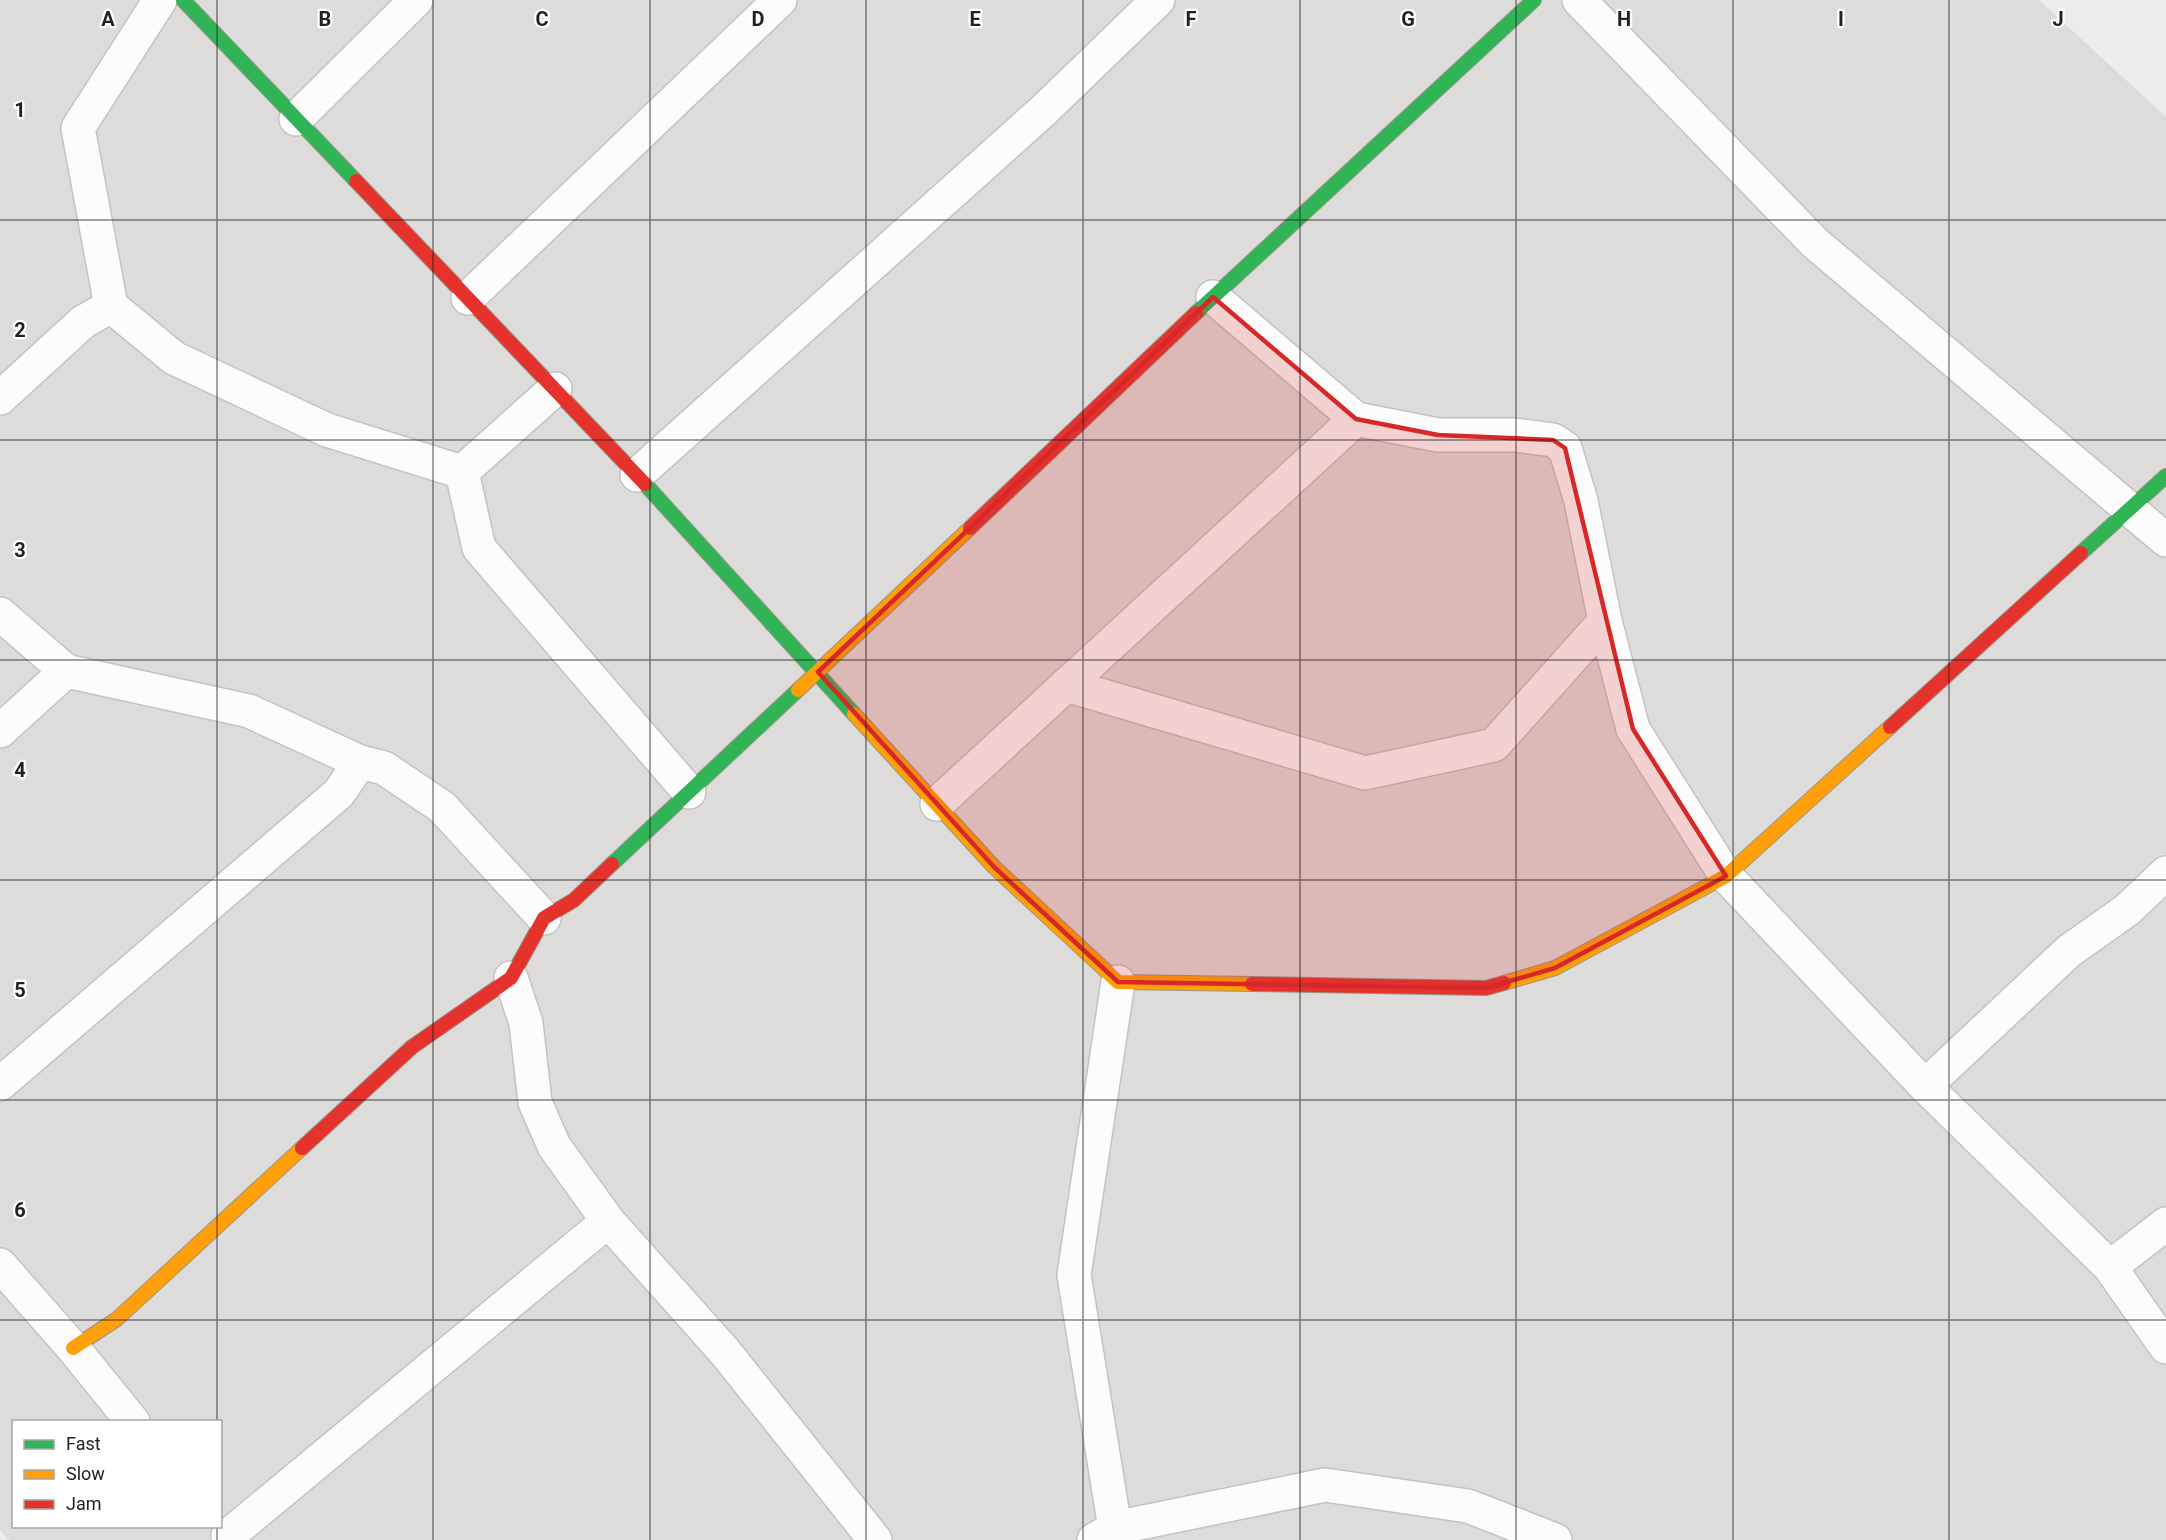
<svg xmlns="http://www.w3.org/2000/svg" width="2166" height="1540" viewBox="0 0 2166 1540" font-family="Roboto,sans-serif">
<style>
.residential{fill:#dedcdb;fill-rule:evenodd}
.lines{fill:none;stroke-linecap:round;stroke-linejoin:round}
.street-casing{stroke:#c4c3c2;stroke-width:36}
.fast-casing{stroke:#969684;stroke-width:16}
.slow-casing{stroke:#969684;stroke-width:16}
.jam-casing{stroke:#969684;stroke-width:16}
.street{stroke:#fcfcfc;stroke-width:33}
.fast{stroke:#30b455;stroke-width:14}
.slow{stroke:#ff9f0a;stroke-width:14}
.jam{stroke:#e5322d;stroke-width:14}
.marked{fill:#d62828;fill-opacity:0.2;stroke:#d62828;stroke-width:4.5;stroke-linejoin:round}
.grid{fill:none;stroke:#212121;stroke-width:1.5;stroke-opacity:0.55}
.grid-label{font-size:20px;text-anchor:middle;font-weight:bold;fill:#212121;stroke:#fff;stroke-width:4.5;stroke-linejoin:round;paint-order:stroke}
</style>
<rect width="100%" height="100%" fill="#eeecea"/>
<path class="residential" d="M0,0h2039l127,117v1423h-2157l-9,-10zM14,1422h206v104h-206z"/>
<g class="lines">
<g class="street-casing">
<path id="street" d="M1579,0l236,243 351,297
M296,119l120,-119
M1213,297l143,122 82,16h77l38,5 12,8 16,53 24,120 28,108 93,147 199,210 185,181 56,80
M468,298l312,-298
M111,306l63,52 153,72 135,42
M555,389l-93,83 17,76 210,244
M0,398l83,-76 28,-16 -33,-178 82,-128
M637,475l407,-365 114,-110
M0,614l66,57 183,40 111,51 24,6 58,39 102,111
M1066,685l299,88 129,-28 111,-124
M0,731l66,-60
M937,804l419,-385
M511,978l15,45 9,79 19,44 54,75 117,131 150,188
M0,1084l339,-291 21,-31
M1925,1086l144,-135 58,-41 39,-37
M0,1265l73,83 60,74
M2110,1267l56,-43
M1115,1528l-41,-253 44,-293
M228,1536l380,-315
M1094,1540l21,-12 210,-43 143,21 87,34"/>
</g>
<g class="fast-casing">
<path id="fast" d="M183,0l173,181
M1196,313l338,-313
M645,484l209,230
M2081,553l85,-77
M612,864l186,-174"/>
</g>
<g class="slow-casing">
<path id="slow" d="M798,690l172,-162
M854,714l140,153 124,115 134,2
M1504,983l51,-15 171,-92 164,-149
M73,1348l44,-29 185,-171"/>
</g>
<g class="jam-casing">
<path id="jam" d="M356,181l289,303
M970,528l226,-215
M1890,727l191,-174
M1252,984l234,4 18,-5
M302,1148l110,-101 99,-69 33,-60 30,-18 38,-36"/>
</g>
<use href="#street" class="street"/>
<use href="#fast" class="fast"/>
<use href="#slow" class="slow"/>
<use href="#jam" class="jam"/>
</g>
<path class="marked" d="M1213,297l143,122 82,16 115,5 12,8 68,281 93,147 -171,92 -69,20 -368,-6 -124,-115 -176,-195z"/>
<path class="grid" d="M217,0v1422M433,0v1540M650,0v1540M866,0v1540M1083,0v1540M1300,0v1540M1516,0v1540M1733,0v1540M1949,0v1540M0,220h2166M0,440h2166M0,660h2166M0,880h2166M0,1100h2166M0,1320h2166M217,1526v14"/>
<g class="grid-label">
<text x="108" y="26">A</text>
<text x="325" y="26">B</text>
<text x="542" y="26">C</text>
<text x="758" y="26">D</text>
<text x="975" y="26">E</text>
<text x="1191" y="26">F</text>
<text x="1408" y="26">G</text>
<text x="1624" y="26">H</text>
<text x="1841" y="26">I</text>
<text x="2058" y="26">J</text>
<text x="20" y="117">1</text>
<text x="20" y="337">2</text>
<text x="20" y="557">3</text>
<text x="20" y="777">4</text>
<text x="20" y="997">5</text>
<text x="20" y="1217">6</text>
</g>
<rect x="12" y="1420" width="210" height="108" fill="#ffffff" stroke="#a6a6a6" stroke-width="1.5"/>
<rect x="24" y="1440" width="30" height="9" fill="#30b455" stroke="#a6a6a6" stroke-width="1.5"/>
<text x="66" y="1450" font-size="18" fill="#212121">Fast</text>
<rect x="24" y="1470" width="30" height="9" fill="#ff9f0a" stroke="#a6a6a6" stroke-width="1.5"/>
<text x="66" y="1480" font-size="18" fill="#212121">Slow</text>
<rect x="24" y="1500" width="30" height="9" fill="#e5322d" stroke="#a6a6a6" stroke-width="1.5"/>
<text x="66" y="1510" font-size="18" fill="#212121">Jam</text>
</svg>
